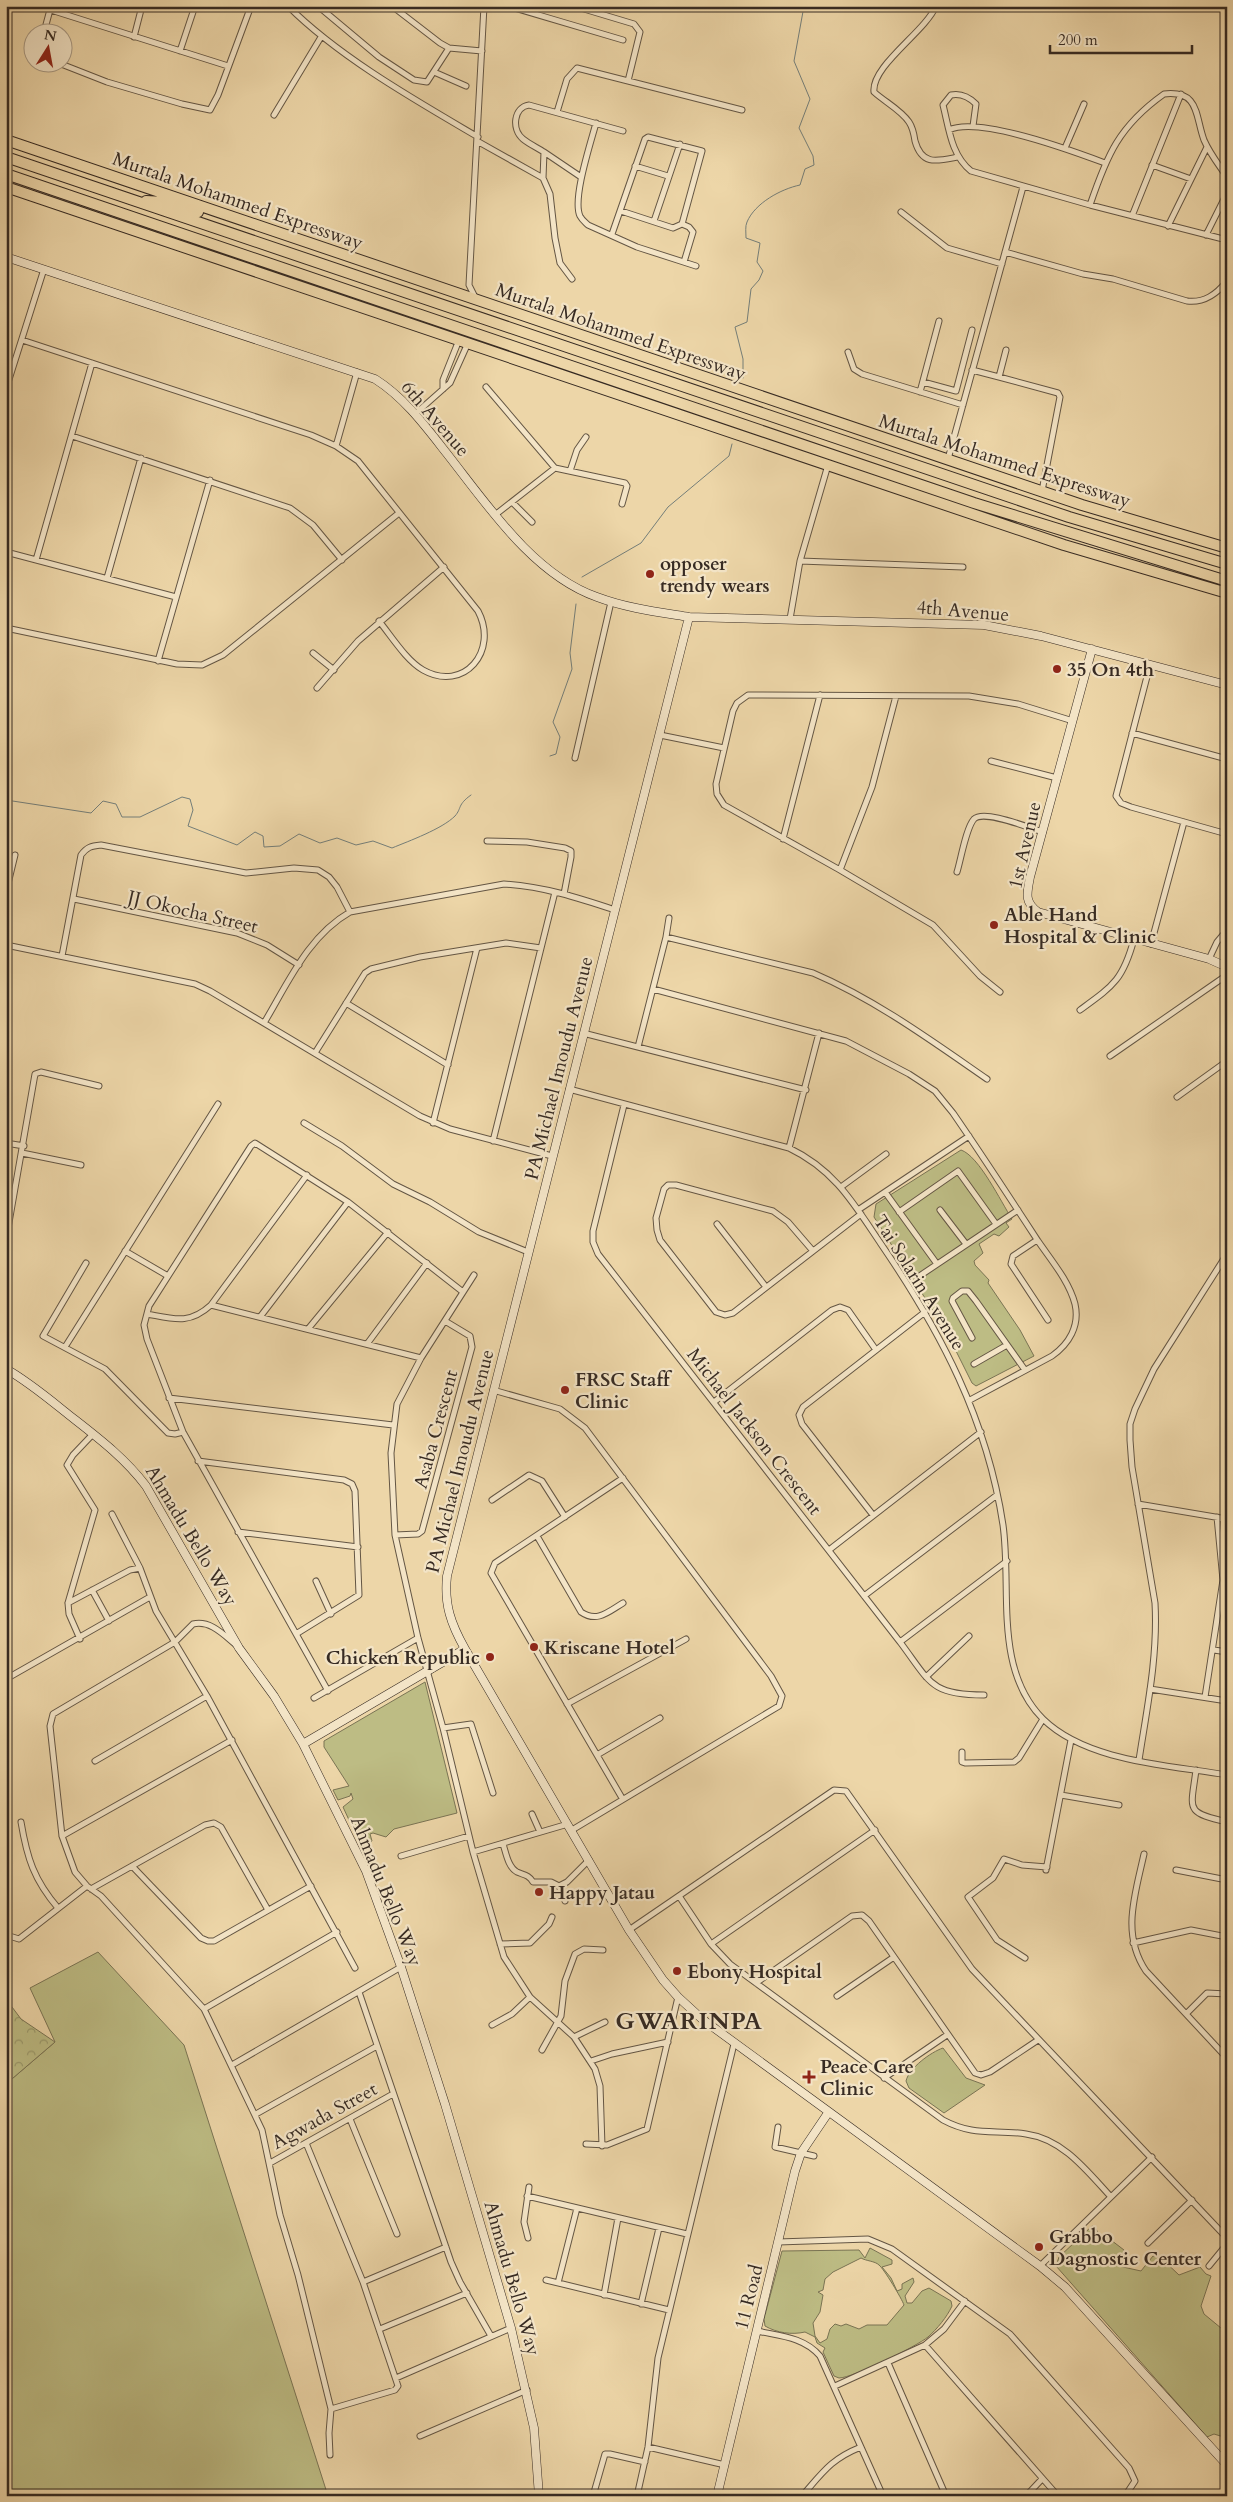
<svg xmlns="http://www.w3.org/2000/svg" width="1233" height="2502" viewBox="0 0 1233 2502" font-family="Cardo,serif">
<style>
.grass{fill:#bdbc84;stroke:#7a7454;fill-rule:evenodd}
.forest{fill:url(#forest-crowns);stroke:#7a7454}
.lines{fill:none;stroke-linecap:round;stroke-linejoin:round}
.stream{stroke:#747e79;stroke-width:1}
.street-casing{stroke:#645644;stroke-width:7}
.secondary-casing{stroke:#372b23;stroke-width:9}
.highway-casing{stroke:#372b23;stroke-width:12}
.street{stroke:#f3e4c6;stroke-width:5}
.secondary{stroke:#f3e4c6;stroke-width:8}
.highway{stroke:#edd6a8;stroke-width:10}
.poi-dot{fill:#8f2418;stroke:#f3e4c6;stroke-width:2}
.labels{text-anchor:middle;stroke-width:4.5;stroke-linejoin:round;paint-order:stroke}
.street-label{font-size:19px;fill:#372b23;stroke:#f3e4c6}
.poi-label{font-size:19px;font-weight:bold;fill:#372b23;stroke:#f3e4c6;text-anchor:start}
.district-label{font-size:24px;font-weight:bold;letter-spacing:1px;fill:#372b23;stroke:#f3e4c6}
</style>
<defs>
<pattern id="forest-crowns" width="20" height="18" patternUnits="userSpaceOnUse" patternTransform="scale(1.25)"><rect width="20" height="18" fill="#bdbc84"/><path d="M2 6a3 3 0 1 1 6 0M12 15a3 3 0 1 1 6 0" fill="none" stroke="#9a996c"/></pattern>
</defs>
<rect width="100%" height="100%" fill="#edd6a8"/>
<filter id="stains"><feTurbulence type="fractalNoise" baseFrequency=".004" numOctaves="4"/><feColorMatrix values="0 0 0 0 .2 0 0 0 0 .09 0 0 0 0 .02 0 0 0 .5 -.17"/></filter>
<radialGradient id="worn" r=".72"><stop offset=".6" stop-color="#630" stop-opacity="0"/><stop offset="1" stop-color="#630" stop-opacity=".3"/></radialGradient>
<path class="grass" d="M961,1150c18,6 40,52 51,69l-6,4 3,4 -10,9 -5,-2 -15,10 4,9 -9,8 1,4 14,15 -1,3 32,47 14,26 -58,30 -4,-3 -25,-50 -73,-116 2,-13z
M425,1682l32,131 -63,16 -8,8 -13,-4 -3,1 2,7 -2,2 -15,-10 -12,-26 10,-8 -2,-6 -1,3 -12,4 -5,-10 16,-4 -25,-39v-6z
M98,1952l86,93 144,451h-322v-412l49,-42 -25,-54z
M943,2048l23,30 19,7 -41,28 -35,-25 -3,-7c3,-13 25,-29 37,-33z
M1092,2226l3,1 5,10 3,3 4,-3 17,13 1,4 -5,8 3,5 18,4 12,-15 7,1 19,18 21,-8 6,7 5,2 -10,30 3,8 23,19v105l-13,-4 -7,3 -151,-171 3,-9z
M870,2248l22,12v4l-10,3 9,11 6,13 5,-2v-5l11,-6 1,4 -9,14 2,7h5l10,-12 7,-3 22,13 1,5c-5,11 -15,23 -24,31 -11,9 -75,41 -89,41l-5,-2 -11,-24 2,-4 -8,-5 -2,-6 -10,-5c-13,3 -28,1 -40,-6l-1,-7 18,-68 77,-1 6,8zM861,2258c5,3 14,3 18,7 5,4 23,34 25,40l-17,20h-20l-8,4 -13,-5 -5,2 -6,-2 -5,5 -3,10 -7,4 -5,-7 -2,-13 7,-11 3,-17 -5,-3 5,-2 2,-11 8,-7z"/>
<path class="forest" d="M6,1999l15,20 34,23 -49,42z"/>
<g class="lines">
<path class="stream" d="M743,378v-19l-8,-32 12,-5 4,-33 8,-9 4,-9 -6,-9 3,-19 -14,-5c0,-5 -1,-12 1,-16 8,-19 34,-33 53,-37l5,-16 9,-4 -1,-9 -14,-28 11,-29 -16,-38 10,-55
M582,577l59,-34 27,-36 61,-51 3,-12
M550,756l6,-2 4,-17 -7,-15 19,-53 -2,-16 6,-49
M6,800l85,13 12,-12 13,3 6,13h18l42,-20 8,2 3,11 -5,16 49,19 18,-13 8,4 1,11 16,-1 19,-12 21,9 17,-5 19,7 17,-4 19,7c17,-7 50,-19 63,-32 7,-8 2,-11 16,-21"/>
<g class="street-casing">
<path id="street" d="M288,6c51,51 127,94 190,131
M318,6l61,51 35,23 13,2 22,-34
M392,6l48,37 9,5 33,3
M508,6l115,34
M574,6l60,18 6,8 -12,49
M936,6c-11,26 -65,60 -62,86 11,10 27,18 35,30 4,6 5,12 6,19 7,25 22,20 43,16
M51,10l177,56
M44,32l7,-26
M134,37l8,-31
M180,51l15,-45
M56,62l51,20 75,22 28,6 8,-15 33,-89
M434,72l32,14
M557,112l10,-33 10,-11 165,42
M274,115l47,-78
M596,123c-5,19 -24,76 -16,93 2,4 5,6 8,9l49,22 59,19
M973,126l3,-22c-7,-7 -15,-11 -25,-9l-8,10c6,23 8,50 28,66l119,34 137,35
M949,130c29,-14 124,21 156,33
M477,141l66,37
M1065,148l19,-44
M544,152l37,25
M1152,165l39,14
M635,166l33,10
M1090,205c17,-50 29,-79 74,-111 36,-4 31,22 40,46 6,14 15,25 23,37
M901,212l46,36 55,16
M1132,216l49,-122
M654,221l26,-77
M682,224l7,3 4,5 -9,30
M1168,226l39,-79
M612,234l33,-95 3,-2 54,14 -20,73 -9,4 -52,-17
M1206,235l21,-42
M1005,252l78,22 30,5 74,22c17,2 29,-6 40,-20
M572,279l-12,-16 -5,-25 -5,-44 -7,-16 1,-26c-6,-4 -15,-8 -21,-13 -12,-10 -9,-32 6,-34l94,26
M476,299l-7,-14 15,-279
M22,340l289,95 25,11 22,15 120,150c21,40 -14,82 -55,59 -17,-10 -31,-33 -44,-49
M848,352l6,17 8,5 101,31
M972,370l27,7 7,-27
M999,377l59,16 2,4 -18,94
M923,382l33,9 16,-61
M486,387l69,81 70,15 2,3 -5,18
M6,389l38,-120
M443,389v-9l16,-40
M920,392l19,-71
M415,414l35,-31 18,-40
M72,436l218,72 23,17 29,35
M336,446l21,-74
M948,459l75,-272
M570,471l7,-21 9,-13
M512,502l20,20
M495,515l60,-47
M6,552l170,45
M36,560l56,-197
M800,561l163,6
M107,578l34,-120
M790,619l10,-58 28,-96
M6,628l171,36 25,1 21,-10 176,-142
M313,653l21,17
M158,661l52,-181
M1150,665l-34,131 5,7 10,4 96,27
M317,688l41,-47 86,-74
M1132,733l95,26
M660,735l64,13
M575,758l36,-156
M991,761l66,17
M783,839l37,-144
M487,841l40,1 38,6 6,3v6l-7,37
M840,870l32,-83 24,-91
M957,872c4,-13 9,-44 17,-53 10,-10 55,9 69,13
M6,892l9,-37
M74,899l163,34 30,12 32,20
M666,937l3,-19
M1151,944l33,-122
M6,945l189,39 15,7 210,125 30,13 102,27
M62,956l19,-101c6,-8 10,-9 20,-10l145,28 48,-5 24,2 11,7 8,10 13,25
M1209,959l8,-17 10,-12
M653,989l193,52 63,33 26,17 18,22c29,42 57,85 85,128 13,19 31,40 37,63 5,22 -6,40 -23,52l-82,44
M1000,992l-20,-16 -47,-51 -93,-55 -116,-65 -7,-11 -1,-10 17,-73 4,-8 11,-8 221,1 49,8 55,17
M346,1003l102,62
M1080,1010c33,-24 43,-30 54,-71
M264,1023c24,-40 44,-87 86,-111l154,-28c38,2 75,14 111,26
M583,1033l223,57
M638,1047l28,-110 147,36c63,27 119,68 174,106
M315,1053l50,-80 6,-4 49,-12 86,-14 35,5
M1110,1056l117,-81
M569,1089l220,59c46,22 65,56 92,96 60,88 106,175 122,281 9,64 -10,144 40,194 44,43 126,46 184,56
M1177,1097l50,-36
M624,1105l-31,126v11l5,12 302,388 107,-81
M304,1123l38,23 51,38 37,18 49,30 49,20
M433,1123l44,-175
M493,1141l62,-249
M6,1143l18,3
M789,1148l30,-115
M22,1153l59,12
M841,1187l45,-33
M885,1192l52,72
M858,1210l111,-74
M940,1210l26,34
M899,1212l59,-41 38,53
M717,1224l49,63
M7,1234l28,-160 6,-2 58,14
M1037,1240l-24,16 -2,8 37,56
M125,1251l43,25
M813,1251l-25,-29 -15,-11 -97,-26h-8l-4,4 -8,29 1,12 3,10 56,72 9,3 8,-2 128,-99
M86,1263l-43,73 62,33 63,64 7,1 8,-2
M474,1275l-53,83 -24,46 -6,49 4,82 23,103 25,90 30,124 31,105 26,40 44,40 21,32 5,17 2,60
M918,1277l100,-67
M211,1305l96,-130
M147,1314c27,5 42,11 64,-9l210,53
M260,1317l88,-115
M308,1329l80,-97
M972,1338l-20,-37 1,-3 9,-7h6l8,10 49,69
M367,1344l60,-81
M65,1347l153,-243
M974,1364l33,-19
M493,1390l67,19 25,19 186,248 11,20 -3,10 -207,124
M169,1398l224,27
M714,1402l118,-92 8,-3 8,3 28,40
M198,1461l146,19 8,4 3,7 4,104 -63,39
M492,1500l37,-25 13,6 23,36
M1138,1504l89,15
M112,1514l28,54
M873,1515l-71,-91 -3,-9 4,-8 122,-95
M238,1532l120,15
M395,1535l23,-1 4,-3 50,-184 -2,-11 -25,-15
M537,1536l44,76c16,11 27,0 42,-9
M829,1550l152,-118
M316,1581l15,33
M92,1590l17,31
M864,1596l133,-101
M68,1603l62,-33 10,-2 16,43 51,85 148,272
M80,1639l-11,-25 -1,-11 27,-93 -28,-45 6,-10 20,-21
M900,1642c30,40 30,53 84,53
M235,1644c-12,-10 -25,-24 -42,-20l-18,18 -122,72 -3,12 12,110 13,36 12,14 14,10 103,113 58,121 18,85 18,60 33,134 -2,24 1,22
M1214,1650l13,2
M926,1677l43,-41
M6,1679l144,-82
M1150,1689l77,12
M328,1691l-145,-259 -36,-93 -3,-14 5,-19 102,-160 4,-3 93,59 115,90
M1205,1697l18,-117 -6,-63
M314,1698l104,-60
M567,1704l119,-65
M443,1728l28,-4 22,69
M962,1752v10l3,1 49,-1 5,-4 24,-39
M597,1755l63,-37
M1139,1760c8,-52 19,-104 16,-157l-23,-136 -2,-27v-16l5,-15 19,-40 73,-115
M95,1761l112,-65
M1196,1770c-5,40 -12,42 31,52
M1061,1795l58,10
M622,1798l-131,-225 4,-10 128,-85
M532,1814l8,18
M21,1822c6,36 13,58 37,86
M62,1836l170,-96
M503,1844c3,9 5,23 14,28 7,3 12,3 16,10h18l8,4
M473,1852l95,-28
M1144,1854c-9,41 -23,80 2,117l81,87
M401,1856l68,-20
M132,1866l69,72 7,3h6l97,-55
M1046,1870l25,-130
M1176,1870l51,10
M91,1889l114,-64 9,-2 7,4 47,83
M679,1896l32,48 19,20 213,156c32,17 51,9 83,14 37,5 61,37 85,63
M565,1901l-6,-15 8,-4 22,-22
M629,1930l205,-140 12,1 126,178 255,269
M6,1935l13,4 68,-53
M1133,1943l58,-13 36,7
M500,1944l30,-1 19,-19 3,-7
M711,1944l164,-114
M1025,1958l-28,-18 -29,-43 25,-19 11,-19 18,6 25,2
M756,1983l96,-67 10,-1 7,6 106,152 6,2 9,-3 48,-32
M359,1992l92,270 9,20 31,54
M837,1996l57,-39
M204,2009l133,-77
M1187,2013l20,-20 20,1
M492,2025l20,-11 18,-17
M574,2037l31,-15
M542,2050l19,-34 4,-35 10,-27 9,-5 19,1
M591,2061l21,-7 56,-12
M232,2065l169,-98
M884,2078l63,-43
M256,2114l121,-68
M350,2119l47,115
M778,2127l-3,20 39,9
M306,2143l57,139 35,104 -3,4 -64,19
M586,2144l21,1 40,-16 31,-132
M270,2163l123,-69
M527,2196l160,38
M528,2238l-4,-16 5,-35
M778,2242l90,-3 24,10 118,85 119,134 6,13 -10,15
M1148,2243l44,-43
M1040,2266l112,-109
M1209,2266l18,-22
M546,2280l123,30
M363,2282l83,-35
M558,2283l19,-75
M604,2295l14,-77
M641,2304l18,-76
M380,2329l87,-36
M757,2331c23,5 47,6 63,25l63,140
M925,2345l133,151
M888,2363l58,133
M396,2378l115,-50
M835,2386l90,-41 19,-16 21,-28
M420,2436l107,-46
M648,2447l77,18
M593,2496l12,-42h5l35,8
M637,2496l11,-49 10,-89 76,-314
M802,2496c21,-24 29,-37 59,-49
M1026,2496l16,-17"/>
</g>
<g class="secondary-casing">
<path id="secondary" d="M6,257l369,122c30,19 51,48 73,76 40,51 86,120 149,142 29,11 61,15 92,20l295,8 57,11 186,49
M689,617l-242,959c-3,29 4,48 18,73l164,281 34,50 15,17 24,22 338,247 25,21 162,178
M1092,649l-62,228c-3,16 -6,25 8,35l171,47 18,8
M6,1369c23,13 43,30 63,46 28,22 55,42 77,71l93,162 35,48 29,48 63,127 35,96 44,137 66,224 23,100 5,68
M303,1744l162,-95
M717,2496l78,-325 6,-18 27,-40"/>
</g>
<g class="highway-casing">
<path id="highway" d="M6,140l1076,365 145,43
M6,157l1063,360 158,47
M6,174l968,329 253,78
M6,187l1058,358 163,48
M146,201l18,1 34,10"/>
</g>
<use href="#street" class="street"/>
<use href="#secondary" class="secondary"/>
<use href="#highway" class="highway"/>
</g>
<g class="poi-dot">
<circle cx="650" cy="574" r="5"/>
<circle cx="1057" cy="669" r="5"/>
<circle cx="994" cy="925" r="5"/>
<circle cx="565" cy="1390" r="5"/>
<circle cx="534" cy="1647" r="5"/>
<circle cx="490" cy="1657" r="5"/>
<circle cx="539" cy="1892" r="5"/>
<circle cx="677" cy="1971" r="5"/>
<path d="M806.5 2069.5h5v5h5v5h-5v5h-5v-5h-5v-5h5z"/>
<circle cx="1039" cy="2247" r="5"/>
</g>
<g class="labels">
<g class="street-label">
<text transform="translate(238 200) rotate(19)" y="7">Murtala Mohammed Expressway</text>
<text transform="translate(621 331) rotate(19)" y="7">Murtala Mohammed Expressway</text>
<text transform="translate(436 418) rotate(49)" y="7">6th Avenue</text>
<text transform="translate(1005 460) rotate(18)" y="7">Murtala Mohammed Expressway</text>
<text transform="translate(963 610) rotate(5)" y="7">4th Avenue</text>
<text transform="translate(1024 845) rotate(-77)" y="7">1st Avenue</text>
<text transform="translate(193 911) rotate(13)" y="7">JJ Okocha Street</text>
<text transform="translate(558 1068) rotate(-76)" y="7">PA Michael Imoudu Avenue</text>
<text transform="translate(920 1282) rotate(58)" y="7">Tai Solarin Avenue</text>
<text transform="translate(435 1429) rotate(-75)" y="7">Asaba Crescent</text>
<text transform="translate(755 1431) rotate(52)" y="7">Michael Jackson Crescent</text>
<text transform="translate(459 1461) rotate(-76)" y="7">PA Michael Imoudu Avenue</text>
<text transform="translate(192 1535) rotate(59)" y="7">Ahmadu Bello Way</text>
<text transform="translate(387 1891) rotate(68)" y="7">Ahmadu Bello Way</text>
<text transform="translate(324 2115) rotate(-29)" y="7">Agwada Street</text>
<text transform="translate(513 2278) rotate(74)" y="7">Ahmadu Bello Way</text>
<text transform="translate(748 2297) rotate(-76)" y="7">11 Road</text>
</g>
<g class="poi-label">
<text x="660" y="570">opposer<tspan x="660" dy="22">trendy wears</tspan></text>
<text x="1067" y="676">35 On 4th</text>
<text x="1004" y="921">Able Hand<tspan x="1004" dy="22">Hospital &amp; Clinic</tspan></text>
<text x="575" y="1386">FRSC Staff<tspan x="575" dy="22">Clinic</tspan></text>
<text x="544" y="1654">Kriscane Hotel</text>
<text x="480" y="1664" text-anchor="end">Chicken Republic</text>
<text x="549" y="1899">Happy Jatau</text>
<text x="687" y="1978">Ebony Hospital</text>
<text x="820" y="2073">Peace Care<tspan x="820" dy="22">Clinic</tspan></text>
<text x="1049" y="2243">Grabbo<tspan x="1049" dy="22">Dagnostic Center</tspan></text>
</g>
<g class="district-label">
<text x="689" y="2029">GWARINPA</text>
</g>
</g>
<rect width="1233" height="2502" fill="none" stroke="#edd6a8" stroke-width="25"/>
<rect x="8" y="8" width="1218" height="2487" fill="none" stroke="#372b23" stroke-width="2.5"/>
<rect x="12" y="12" width="1208" height="2477" fill="none" stroke="#372b23"/>
<g transform="translate(48 48) rotate(11)"><circle r="24" fill="#f3e4c6" stroke="#a89a85"/>
<path d="M0-4L9 19L0 12L-9 19Z" fill="#8f2418"/>
<text y="-8" font-size="14" font-weight="bold" text-anchor="middle" fill="#372b23">N</text>
</g>
<path d="M1050 45v8h142v-8" fill="none" stroke="#372b23" stroke-width="2.5"/>
<text x="1058" y="45" font-size="15" fill="#372b23" stroke="#f3e4c6" stroke-width="4" paint-order="stroke">200 m</text>
<rect width="100%" height="100%" filter="url(#stains)"/>
<rect width="100%" height="100%" fill="url(#worn)"/>
</svg>
